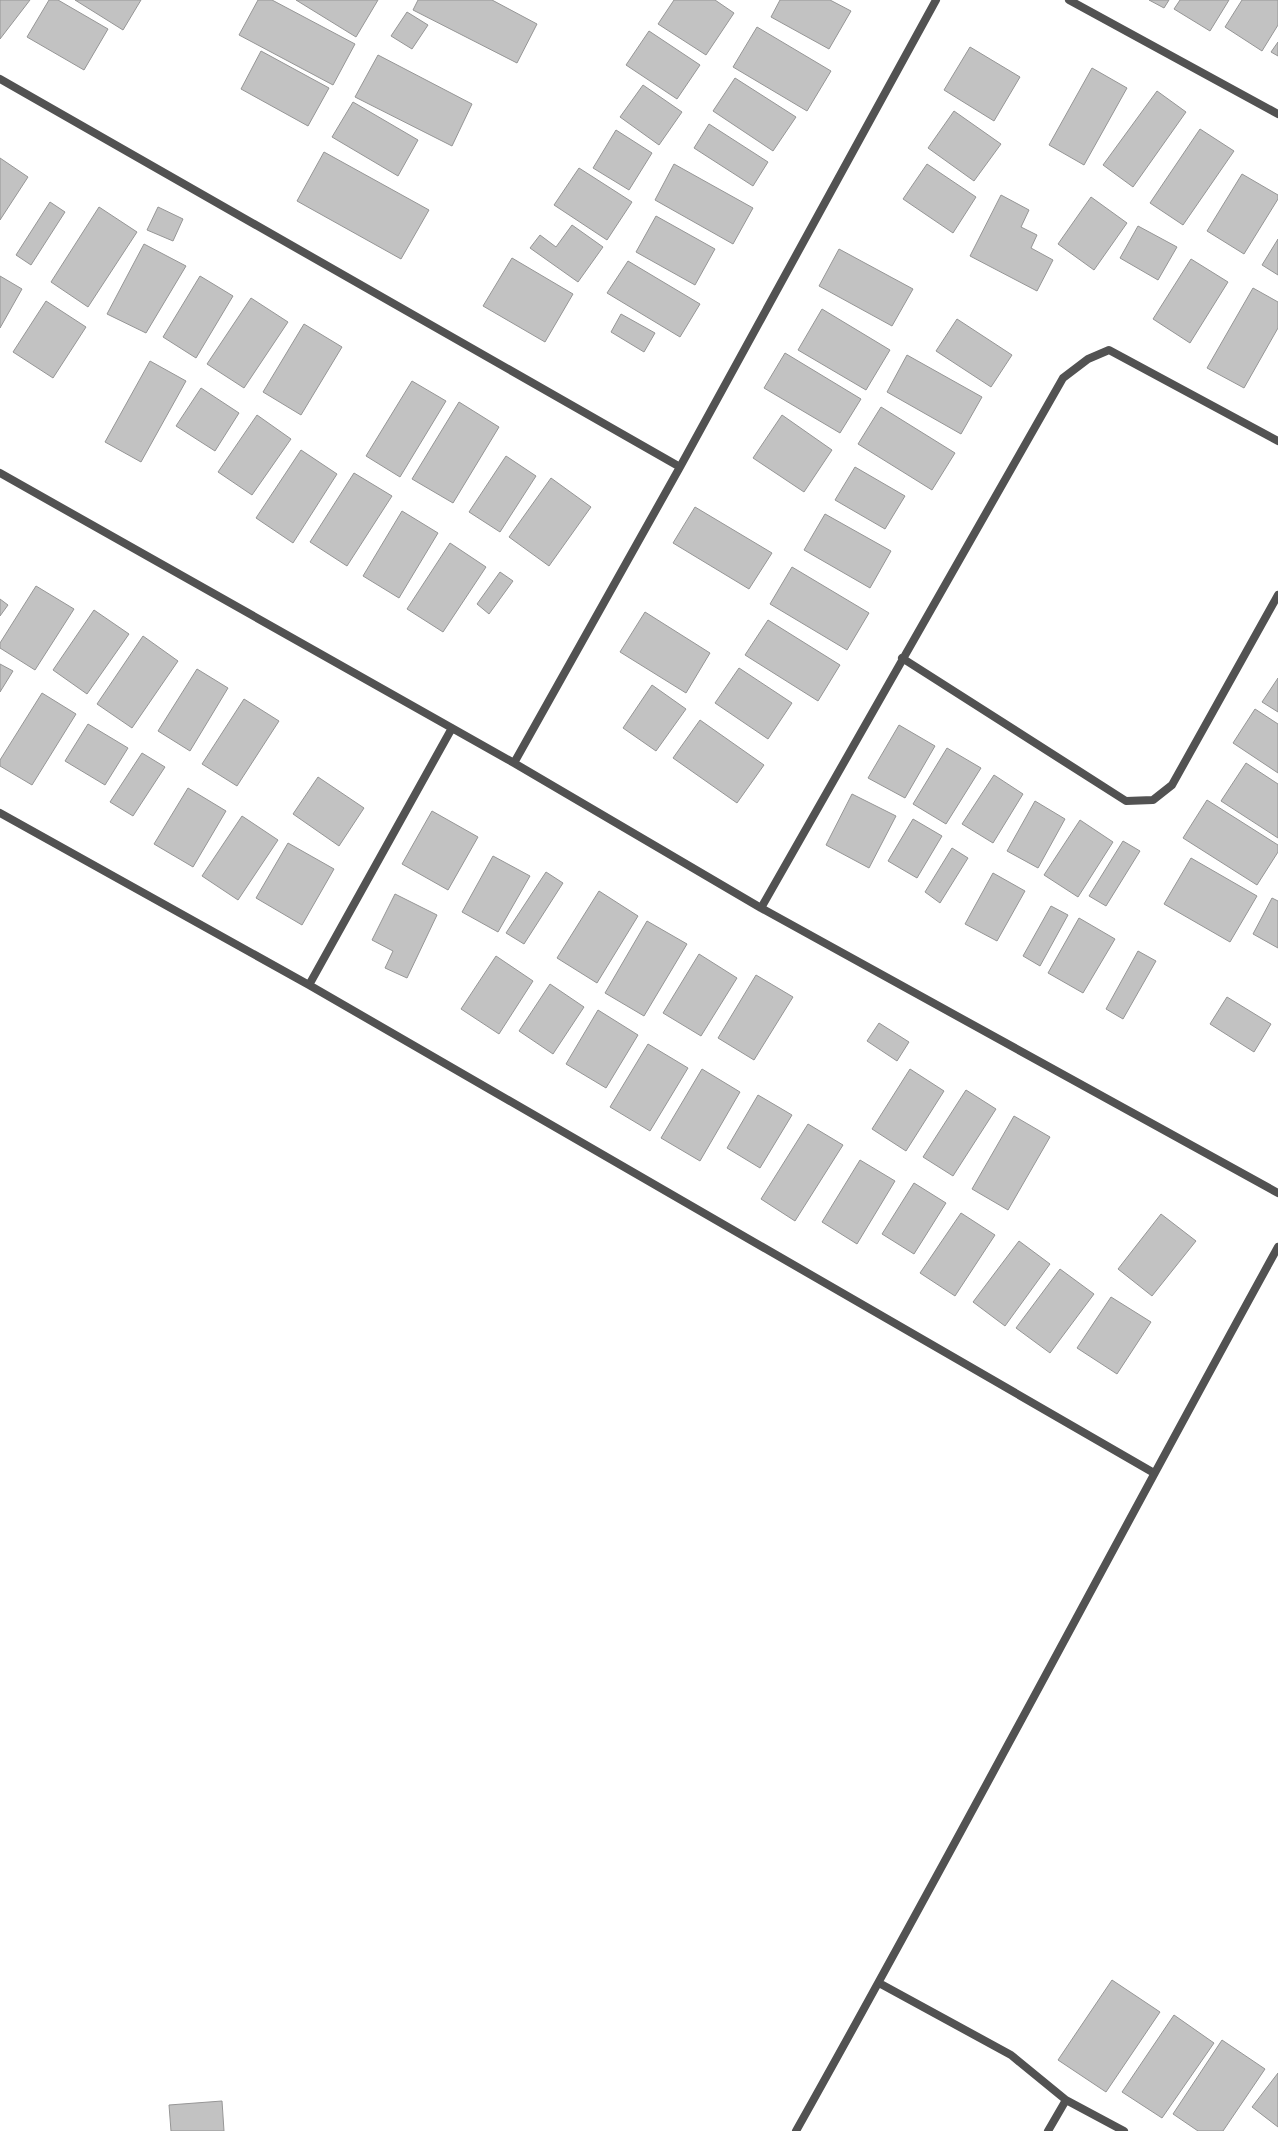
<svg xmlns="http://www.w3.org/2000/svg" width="1278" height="2131" viewBox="0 0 1278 2131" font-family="'Fira Sans Condensed',sans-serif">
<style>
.building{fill:#c2c2c2;stroke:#969696}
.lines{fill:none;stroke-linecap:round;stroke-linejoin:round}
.minor{stroke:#525252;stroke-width:8}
</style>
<rect width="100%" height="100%" fill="#fff"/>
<path class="building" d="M0,0h30l-30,39z
M49,0h9l50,29 -24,41 -57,-33z
M75,0h66l-18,30z
M258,0h14l83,44 -22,41 -94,-50z
M296,0h82l-22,37z
M418,0h74l45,24 -20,39 -104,-53z
M674,0h41l19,13 -28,42 -48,-31z
M780,0h50l21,11 -22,38 -58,-32z
M1149,0h20l-5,8z
M1180,0h49l-19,31 -36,-22z
M1242,0h36v25l-16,26 -37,-24z
M407,12l21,13 -16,24 -21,-13z
M757,27l74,44 -24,40 -74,-44z
M649,31l51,34 -23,34 -51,-34z
M1278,42v14l-7,-4z
M970,47l50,30 -26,44 -50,-31z
M261,51l68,37 -21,38 -67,-37z
M378,55l94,49 -20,42 -97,-49z
M1092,68l35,20 -43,77 -35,-20z
M735,78l61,39 -23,34 -60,-40z
M643,85l39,27 -23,33 -39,-28z
M1157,91l29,21 -53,75 -30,-22z
M353,102l65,38 -20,36 -66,-39z
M954,111l47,33 -27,37 -46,-33z
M709,124l59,38 -15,24 -59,-38z
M1200,129l34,22 -51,74 -33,-22z
M616,130l36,23 -23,37 -36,-22z
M324,152l105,58 -28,49 -104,-58z
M0,158l28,19 -28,43z
M674,164l79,44 -20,36 -78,-44z
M927,164l49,33 -23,36 -50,-34z
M579,168l53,34 -25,38 -53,-35z
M1242,174l36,21v4l-34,55 -37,-23z
M1001,195l28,15 -8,17 16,8 -6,13 22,12 -16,31 -67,-35z
M1091,197l36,26 -33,47 -36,-26z
M50,202l15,10 -34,53 -15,-10z
M99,207l38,25 -49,75 -37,-25z
M158,207l25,12 -10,22 -26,-11z
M656,216l59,33 -20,36 -59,-33z
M572,225l31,22 -25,35 -48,-34 10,-13 16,12z
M1138,226l39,21 -19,33 -38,-22z
M1278,239v36l-16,-10z
M144,244l42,22 -40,67 -39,-19z
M839,249l74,40 -21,37 -73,-40z
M512,258l61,36 -28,48 -62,-36z
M1191,259l37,23 -38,61 -37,-24z
M628,261l72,43 -20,33 -73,-44z
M0,276l22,13 -22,39z
M200,276l33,20 -37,62 -33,-21z
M1253,288l25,14v26l-34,60 -37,-20z
M251,298l37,24 -44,66 -37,-24z
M46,301l40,26 -33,51 -40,-26z
M822,309l68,41 -24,40 -68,-40z
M621,314l34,19 -11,19 -33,-20z
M957,319l55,36 -21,32 -55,-36z
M304,324l38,23 -41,68 -38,-23z
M785,353l76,46 -21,34 -76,-45z
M907,355l75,42 -21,37 -74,-42z
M150,361l36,20 -45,81 -36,-20z
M412,381l34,20 -46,76 -34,-21z
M201,388l38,25 -24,38 -39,-25z
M459,402l40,25 -46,76 -41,-24z
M881,407l74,46 -23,37 -74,-46z
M257,415l34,24 -39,56 -34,-23z
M782,415l50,35 -28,42 -51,-34z
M301,450l36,24 -44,69 -37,-25z
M506,456l30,20 -36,56 -31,-20z
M855,467l50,29 -20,33 -50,-29z
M354,473l38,23 -45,70 -37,-24z
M551,478l40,29 -42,59 -40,-29z
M695,507l77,46 -23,36 -76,-46z
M402,511l36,22 -39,65 -36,-22z
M825,514l66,37 -21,37 -66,-38z
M450,543l36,24 -43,65 -36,-23z
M792,567l77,46 -22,37 -77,-46z
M500,572l13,9 -24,33 -12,-10z
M36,586l38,23 -39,61 -35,-22v-5z
M0,599l8,6 -8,11z
M94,610l35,24 -42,60 -34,-24z
M645,612l65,41 -24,40 -66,-41z
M768,620l72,45 -22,36 -73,-46z
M143,636l35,25 -46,67 -35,-24z
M0,664l13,7 -13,21z
M739,668l53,35 -24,36 -53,-36z
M197,669l31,19 -38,63 -32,-20z
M1278,678v34l-16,-10z
M652,685l34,24 -30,42 -33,-23z
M42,693l34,21 -44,71 -32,-19v-6z
M244,699l35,22 -42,65 -35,-22z
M1255,709l23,15v49l-45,-30z
M700,720l64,45 -27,38 -64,-45z
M88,724l40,24 -23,37 -40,-24z
M899,725l36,21 -30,52 -37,-20z
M947,748l34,20 -35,56 -33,-20z
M142,753l23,14 -32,49 -23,-14z
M1246,763l32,21v54l-57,-37z
M994,775l29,19 -30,49 -31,-19z
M318,777l46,31 -25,38 -46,-32z
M188,788l38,23 -33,56 -39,-23z
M852,794l44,22 -27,52 -43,-23z
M1207,800l71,45v7l-21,33 -74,-47z
M1035,801l30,18 -27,49 -31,-17z
M432,811l46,26 -30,53 -46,-26z
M242,816l36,24 -40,60 -36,-24z
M913,819l29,17 -25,42 -29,-17z
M1080,820l33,22 -35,55 -34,-22z
M1123,841l17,10 -34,55 -17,-10z
M288,843l46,26 -32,56 -46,-27z
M952,848l16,10 -28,45 -15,-11z
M493,856l37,20 -32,56 -36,-20z
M1191,858l66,38 -27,46 -66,-38z
M546,872l17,11 -39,61 -18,-11z
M993,873l32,18 -28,50 -32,-17z
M599,891l39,25 -41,67 -40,-25z
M395,894l42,21 -30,63 -22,-10 8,-17 -21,-11z
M1272,898l6,3v47l-25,-14z
M1051,906l17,9 -28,51 -17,-10z
M1079,918l36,21 -32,54 -35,-20z
M647,921l40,23 -43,72 -39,-23z
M1138,951l18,10 -33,58 -17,-10z
M699,954l38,24 -36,58 -38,-23z
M496,956l37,25 -34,53 -38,-25z
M756,975l37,22 -39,63 -36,-22z
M550,984l34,23 -31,47 -34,-23z
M1227,997l44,27 -17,28 -44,-28z
M598,1010l40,25 -32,53 -40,-24z
M879,1023l30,19 -12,19 -30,-20z
M648,1044l40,24 -38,63 -40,-24z
M702,1069l38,23 -40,69 -39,-23z
M910,1069l34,22 -38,60 -34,-22z
M966,1090l30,19 -43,67 -30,-19z
M758,1095l34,20 -32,53 -33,-20z
M1014,1116l36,21 -42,73 -36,-21z
M808,1124l35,21 -48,76 -34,-22z
M860,1160l35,21 -38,63 -35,-22z
M914,1183l32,20 -32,51 -32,-20z
M961,1213l34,22 -40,61 -35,-23z
M1161,1214l35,27 -44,55 -34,-27z
M1019,1241l31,23 -45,62 -32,-24z
M1060,1269l34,25 -44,59 -34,-25z
M1111,1297l40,25 -34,52 -40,-26z
M1112,1980l48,32 -54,80 -48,-32z
M1174,2015l40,28 -52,75 -40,-26z
M1222,2040l43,29 -42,62h-25l-25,-17z
M1278,2073v54l-26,-20z
M222,2101l2,30h-53l-2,-26z"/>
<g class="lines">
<path class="minor" d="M1069,0l209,114
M0,79l680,388
M0,473l514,290 247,145 517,285
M902,658l224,143 27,-1 19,-15 106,-190
M514,763l166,-296 256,-467
M0,813l309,172 845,488
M761,908l302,-530 25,-19 21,-9 169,91
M309,985l143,-257
M879,1983l132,72 55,45 58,31
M796,2131c164,-292 320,-590 482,-884
M1048,2131l18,-31"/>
</g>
</svg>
